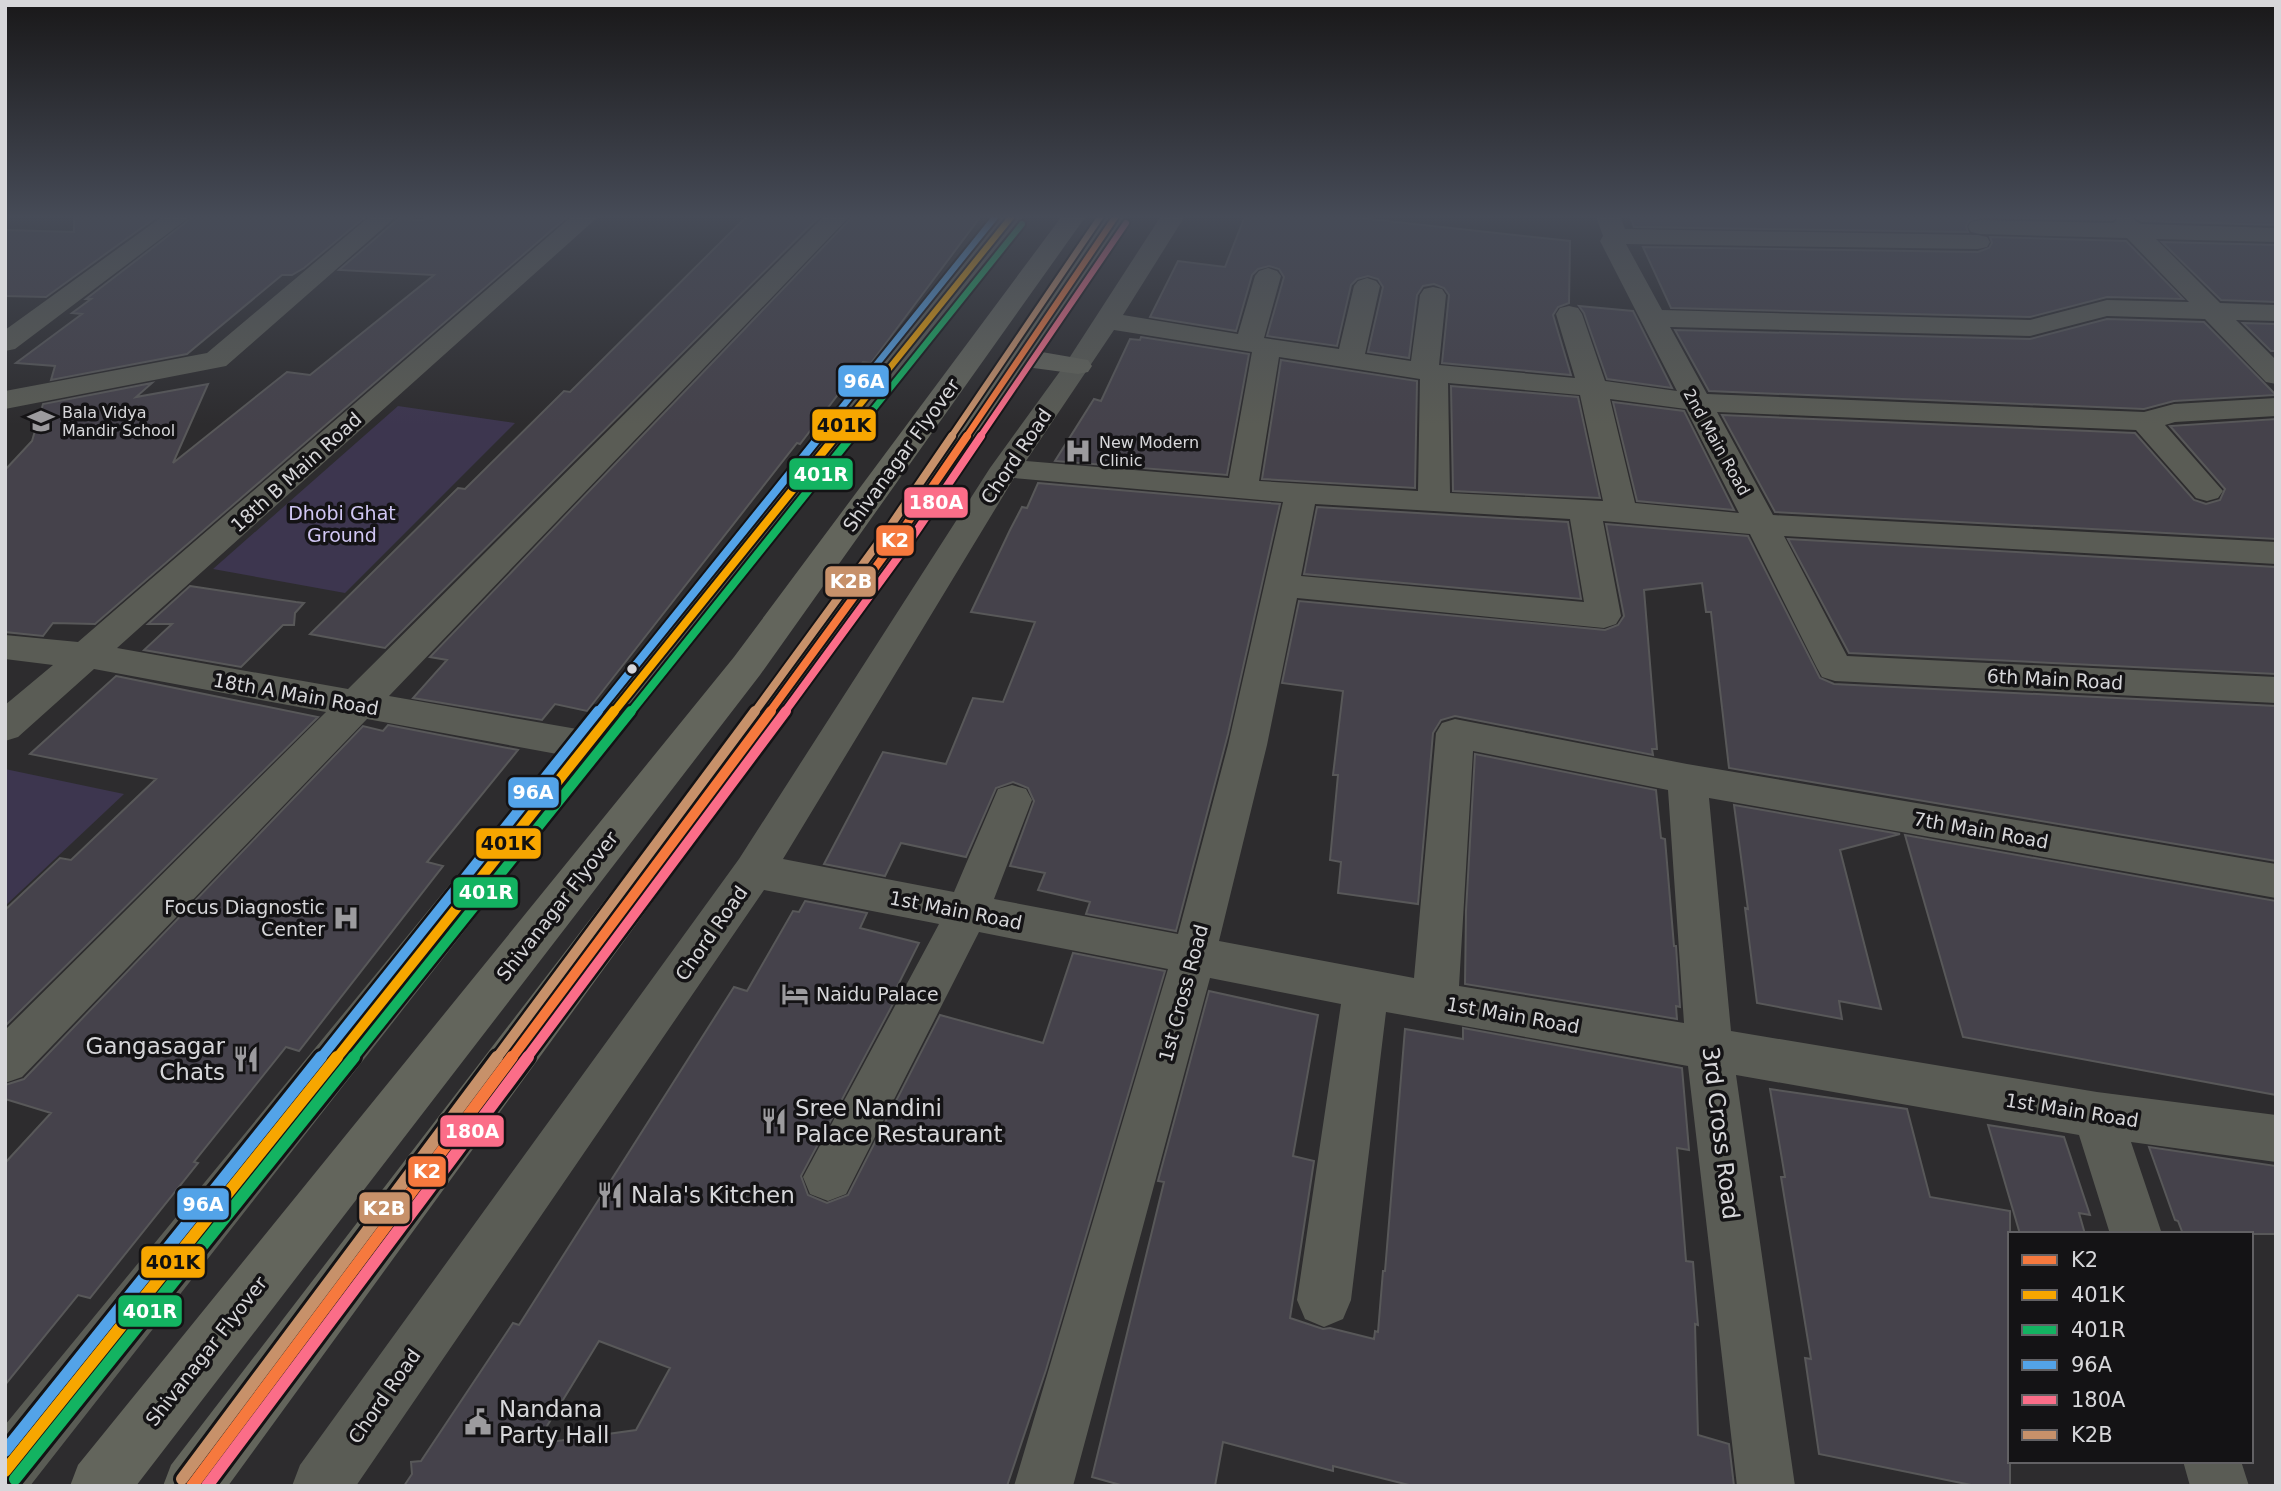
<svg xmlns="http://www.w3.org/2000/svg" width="2281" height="1491" viewBox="0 0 2281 1491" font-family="'DejaVu Sans',sans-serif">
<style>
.green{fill:#3d364f}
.building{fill:#45424b;stroke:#585859;stroke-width:2;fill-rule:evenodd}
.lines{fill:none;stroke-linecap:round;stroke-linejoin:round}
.minor{fill:#5a5c55;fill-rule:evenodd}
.major{fill:#63655c;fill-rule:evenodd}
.bus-1-far3-casing{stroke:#141315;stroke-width:10}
.bus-1-far2-casing{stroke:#141315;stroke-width:12}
.bus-1-far1-casing{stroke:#141315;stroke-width:15}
.bus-1-casing{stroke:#141315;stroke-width:18}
.bus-2-far3-casing{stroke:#141315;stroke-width:10}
.bus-2-far2-casing{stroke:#141315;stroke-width:12}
.bus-2-far1-casing{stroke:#141315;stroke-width:15}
.bus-2-casing{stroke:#141315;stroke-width:18}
.bus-3-far3-casing{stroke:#141315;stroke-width:10}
.bus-3-far2-casing{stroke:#141315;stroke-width:12}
.bus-3-far1-casing{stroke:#141315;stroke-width:15}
.bus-3-casing{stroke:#141315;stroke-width:18}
.bus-4-far3-casing{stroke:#141315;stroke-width:10}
.bus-4-far2-casing{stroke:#141315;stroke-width:12}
.bus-4-far1-casing{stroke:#141315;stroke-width:15}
.bus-4-casing{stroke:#141315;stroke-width:18}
.bus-5-far3-casing{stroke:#141315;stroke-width:10}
.bus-5-far2-casing{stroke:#141315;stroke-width:12}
.bus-5-far1-casing{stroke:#141315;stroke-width:15}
.bus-5-casing{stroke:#141315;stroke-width:18}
.bus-6-far3-casing{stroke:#141315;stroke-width:10}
.bus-6-far2-casing{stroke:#141315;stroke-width:12}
.bus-6-far1-casing{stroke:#141315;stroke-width:15}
.bus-6-casing{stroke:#141315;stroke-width:18}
.bus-1-far3{stroke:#f6793e;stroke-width:6}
.bus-1-far2{stroke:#f6793e;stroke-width:8}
.bus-1-far1{stroke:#f6793e;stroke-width:10}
.bus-1{stroke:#f6793e;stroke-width:12}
.bus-2-far3{stroke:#f7a600;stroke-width:6}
.bus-2-far2{stroke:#f7a600;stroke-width:8}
.bus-2-far1{stroke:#f7a600;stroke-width:10}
.bus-2{stroke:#f7a600;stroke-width:12}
.bus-3-far3{stroke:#13b361;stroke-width:6}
.bus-3-far2{stroke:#13b361;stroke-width:8}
.bus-3-far1{stroke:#13b361;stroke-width:10}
.bus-3{stroke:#13b361;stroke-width:12}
.bus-4-far3{stroke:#53a3e8;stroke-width:6}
.bus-4-far2{stroke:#53a3e8;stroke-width:8}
.bus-4-far1{stroke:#53a3e8;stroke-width:10}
.bus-4{stroke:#53a3e8;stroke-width:12}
.bus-5-far3{stroke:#fb6d88;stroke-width:6}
.bus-5-far2{stroke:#fb6d88;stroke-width:8}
.bus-5-far1{stroke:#fb6d88;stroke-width:10}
.bus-5{stroke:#fb6d88;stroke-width:12}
.bus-6-far3{stroke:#c7916a;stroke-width:6}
.bus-6-far2{stroke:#c7916a;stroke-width:8}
.bus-6-far1{stroke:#c7916a;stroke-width:10}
.bus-6{stroke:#c7916a;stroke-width:12}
.bus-dot{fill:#d7d7da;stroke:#141315;stroke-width:2.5}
.labels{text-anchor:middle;stroke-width:7;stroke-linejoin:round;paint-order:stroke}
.far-poi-label{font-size:16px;fill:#d7d7da;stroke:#141315;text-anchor:start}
.far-street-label{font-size:16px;fill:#d7d7da;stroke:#141315}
.street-label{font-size:19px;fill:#d7d7da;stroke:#141315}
.park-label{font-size:19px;fill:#d1c7f4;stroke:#141315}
.poi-label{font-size:19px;fill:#d7d7da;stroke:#141315;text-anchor:end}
.near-poi-label{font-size:23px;fill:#d7d7da;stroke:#141315;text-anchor:start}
.near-street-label{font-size:23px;fill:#d7d7da;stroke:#141315}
.line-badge{stroke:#141315;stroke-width:2.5}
.badge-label{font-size:19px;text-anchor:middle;font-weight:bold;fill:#fff}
.pale-badge-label{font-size:19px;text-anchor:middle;font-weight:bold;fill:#111}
</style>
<rect width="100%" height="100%" fill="#2d2c2e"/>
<path class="green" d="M398,406l117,17 -170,170 -132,-24z
M5,769l119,25 -119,112z"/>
<path class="building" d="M74,216h84l-112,81 -41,-1v-66l69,2z
M194,216l171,1 -61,51 -12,7h-10l-95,79 -136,26 4,-14 -39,-3 66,-49 -10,-1 19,-14h-5z
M427,216h141l-473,408 -42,-1 -10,13 -38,-4v-162l27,-29 11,-37 109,-21 -16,14 72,-13 -35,79 114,-91 23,3 124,-100 -95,-5 59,-51 25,1z
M747,216h73l-435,432 -75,-14 148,-146 7,1 99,-98 6,1z
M853,216h128l-110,147 -8,-1 -63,82 -3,-1 -210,268 -32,-7 -13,16 -129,-22 34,-38 -17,-3z
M1245,216h96l229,25 -1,62 -11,4 -5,8 18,60 -129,-12 7,-68 -5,-7 -10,-4 -11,2 -6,9 -8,63 -41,-6 15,-65 -5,-8 -10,-3 -11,3 -6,6 -14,61 -70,-10 17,-59 -5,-8 -10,-3 -11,3 -6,6 -16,56 -86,-14 28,-56 47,6z
M1630,216h485l-2,4 -133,-3 -11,4 -3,5 2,6 -334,-5z
M2133,216h143v9l-134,-4z
M1990,237l136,4 57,58 -76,-2 -77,20 -359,-9 -28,-61 335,5 11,-4 3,-5z
M2162,242l114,3v57l-55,-2z
M1579,306l54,5 39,77 -65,-9 -23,-66z
M2107,319l97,3 72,73 -102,6 -30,8 -435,-18 -34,-61 355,9z
M2243,323l33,1v27h-5z
M1141,337l108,17 -22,121 -172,-14 39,-62 7,2 29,-62 10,1z
M1281,360l136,21 -2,107 -153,-9z
M1451,386l127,11 22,101 -147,-7z
M1613,402l71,9 50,99 -97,-9z
M1722,415l413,18 59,67 12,4 14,-4 5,-11 -55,-63 106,-7v120l-501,-27z
M1038,483l242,21 -52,230 -52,197 -90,-17 4,-12 -52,-12 7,-17 -35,-7 24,-65 -6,-13 -15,-6 -17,6 -30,69 -65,-14 -16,33 -61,-12 59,-112 63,12 27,-66 30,4 32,-80 -64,-10 39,-82 12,-23 5,1z
M1317,507l251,15 13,77 -277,-25z
M1606,524l142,12 72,142 14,6 442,22v155l-547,-93 -18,-156h-5l-4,-29 -58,7 13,159h-5l1,6 -198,-39 -14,4 -8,13 -15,171 -80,-11 3,-31 -11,-2 8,-85h-5l10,-84 -61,-8 17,-82 306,29 13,-5 6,-9z
M1788,539l488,28v107l-427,-21z
M190,586l106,16 8,1 -9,10 -1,12h-11l-42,42 -97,-17 28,-26h-24z
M116,676l202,41 -313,309v-116l55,-52 11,2 85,-81 -126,-25z
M388,725l130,25 -91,112 16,4 -144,185 -13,-4 -92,115 4,1 -108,135 -12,-3 -73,90v-222l46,-50 -46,-14v-14l19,-6 339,-353 20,5z
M1475,754l181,36 5,48 4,1 9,107h2l4,61 -4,-1 1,13 -212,-35 1,-73z
M1734,805l166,29 -60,16 41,159 -42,-8 3,18 -85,-16 -12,-95 3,1z
M1905,835l371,66v194l-313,-58z
M805,901l62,12 -7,15 59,15 -29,58 4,1 -93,174 7,19 19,8 21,-8 92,-180 103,28 30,-90 92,18 -119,399 -39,116h-603l8,-12 -1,-12 10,-1 92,-138 6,2 215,-338 13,4 46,-80 6,1zM599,1341l71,27 -34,62 -100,14z
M1209,991l109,24 -25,141 21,5 -24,157 33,11 7,-1 44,11 1,-8 3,1 5,-61h2l20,-242 58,10v-11l219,40 7,82 -12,-2 9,113 7,1 5,63 -3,-1 3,111 31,9 5,42h-321l-80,-20v5l-110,-29 -8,44h-91l-32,-9 72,-295 -6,-1z
M1770,1089l137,20 23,88 80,14v275h-34l-157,-32 -14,-96 6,1 -30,-182h4z
M1988,1125l76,12 26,78 -11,-2 6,21h-65z
M2149,1147l127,19v68h-93l-5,-13 -3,-1z"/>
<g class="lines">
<path class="minor" d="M163,216h28l-176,133 -10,2v-21z
M370,216h27l-171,150 -221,43v-18l202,-38z
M572,216h27l-482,432 231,41 476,-473h26l-461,480 188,33 422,-513h25l-994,1270h-25v-61l552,-671 -190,-35 -345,358 -17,6v-53l321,-318 -232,-43 -76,68 -13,4v-36l48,-40 -48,-6v-24l73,7z
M1161,216h24l-62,99 115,19 17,-58 4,-5 9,-3 9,3 4,5 -17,62 75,11 15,-63 4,-5 9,-3 9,3 4,5 -15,68 46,7 9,-66 4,-6 9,-2 9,2 4,6 -7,70 136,13 -19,-64 4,-6 9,-2 9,2 4,6 23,67 72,10 -77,-150 3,-5 -7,-20h24l5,13 353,6 9,2 3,5 -3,5 -9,2 -352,-5 36,66 368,10 77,-20 82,2 -62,-64 -147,-4 -9,-2 -3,-5 3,-5 9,-2 134,3 3,-5 11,-2 13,8 135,4v14l-120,-3 64,64 56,2v16l-40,-1 40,40v24l-10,-2 -61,-63 -98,-3 -77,20 -360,-9 37,67 437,18 30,-8 102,-6v18l-101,6 -10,3 58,66 -5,7 -11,3 -11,-3 -60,-68 -419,-18 56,103 503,27v22l-492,-28 63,120 429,21v26l-441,-22 -13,-4 -5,-9 -67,-134 -147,-13 18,95 -5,8 -12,4 -307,-30 -30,147 -48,196 195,37 22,-245 6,-10 13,-4 232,45 589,100v34l-567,-100 22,233 366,61 179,23v47l-145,-20 31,92h-52l-31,-99 -343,-60 59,411h-58l-49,-420 -302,-54 -35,288 -8,19 -19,8 -19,-8 -8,-19 44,-296 -131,-26 -137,508h-59l154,-517 -189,-37 -133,262 -18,7 -18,-7 -7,-17 136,-253 -175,-34 -408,596h-64l8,-21 439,-606 251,-391 76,-105zM1114,330l138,22 -23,126 -203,-17zM1279,357l141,22 -2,112 -159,-10zM1448,383l132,12 23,106 -153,-8zM1610,399l76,10 53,104 -104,-10zM1014,478l269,24 -55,243 -50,189 -184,-35 38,-99 -6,-11 -14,-4 -14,4 -44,103 -171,-33zM1315,504l255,15 14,83 -283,-26zM1473,751l195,39 16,233 -225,-37z
M2183,1461h58l8,25h-59z"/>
<path class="major" d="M1062,216h24l-326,459 -624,811h-66l8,-21 656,-808z
M1104,216h24l-92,135 52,9 4,6 -4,6 -10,2 -52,-7 -117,178 -93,132 -588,809h-65l8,-21 619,-806 95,-128z"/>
<g class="bus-1-far3-casing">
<path id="bus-1-far3" d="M966,437l150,-221"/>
</g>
<g class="bus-1-far2-casing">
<path id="bus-1-far2" d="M769,713l128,-175 70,-102"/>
</g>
<g class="bus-1-far1-casing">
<path id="bus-1-far1" d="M511,1059l260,-348"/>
</g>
<g class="bus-1-casing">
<path id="bus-1" d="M192,1486l320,-429"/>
</g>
<g class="bus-2-far3-casing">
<path id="bus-2-far3" d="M834,437l178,-221"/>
</g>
<g class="bus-2-far2-casing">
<path id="bus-2-far2" d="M613,713l223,-277"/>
</g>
<g class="bus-2-far1-casing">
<path id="bus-2-far1" d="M336,1059l278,-348"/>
</g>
<g class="bus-2-casing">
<path id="bus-2" d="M5,1471l332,-414"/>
</g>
<g class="bus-3-far3-casing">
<path id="bus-3-far3" d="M851,437l171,-213"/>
</g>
<g class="bus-3-far2-casing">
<path id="bus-3-far2" d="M630,713l222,-277"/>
</g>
<g class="bus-3-far1-casing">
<path id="bus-3-far1" d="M352,1059l279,-348"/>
</g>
<g class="bus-3-casing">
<path id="bus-3" d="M15,1479l339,-422"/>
</g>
<g class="bus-4-far3-casing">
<path id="bus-4-far3" d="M818,437l178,-221"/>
</g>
<g class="bus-4-far2-casing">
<path id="bus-4-far2" d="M597,713l223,-277"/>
</g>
<g class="bus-4-far1-casing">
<path id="bus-4-far1" d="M320,1059l278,-348"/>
</g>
<g class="bus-4-casing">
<path id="bus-4" d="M5,1451l316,-394"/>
</g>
<g class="bus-5-far3-casing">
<path id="bus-5-far3" d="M980,437l146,-214"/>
</g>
<g class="bus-5-far2-casing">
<path id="bus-5-far2" d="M784,713l123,-168 74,-109"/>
</g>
<g class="bus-5-far1-casing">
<path id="bus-5-far1" d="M526,1059l260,-348"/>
</g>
<g class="bus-5-casing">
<path id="bus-5" d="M207,1486l321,-429"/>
</g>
<g class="bus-6-far3-casing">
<path id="bus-6-far3" d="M951,437l150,-221"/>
</g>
<g class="bus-6-far2-casing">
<path id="bus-6-far2" d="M754,713l133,-182 65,-95"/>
</g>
<g class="bus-6-far1-casing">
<path id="bus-6-far1" d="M496,1059l259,-348"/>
</g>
<g class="bus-6-casing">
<path id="bus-6" d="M182,1479l315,-422"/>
</g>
<use href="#bus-1-far3" class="bus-1-far3"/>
<use href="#bus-1-far2" class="bus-1-far2"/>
<use href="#bus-1-far1" class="bus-1-far1"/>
<use href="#bus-1" class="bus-1"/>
<use href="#bus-2-far3" class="bus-2-far3"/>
<use href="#bus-2-far2" class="bus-2-far2"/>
<use href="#bus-2-far1" class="bus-2-far1"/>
<use href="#bus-2" class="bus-2"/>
<use href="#bus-3-far3" class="bus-3-far3"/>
<use href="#bus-3-far2" class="bus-3-far2"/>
<use href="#bus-3-far1" class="bus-3-far1"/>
<use href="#bus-3" class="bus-3"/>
<use href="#bus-4-far3" class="bus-4-far3"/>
<use href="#bus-4-far2" class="bus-4-far2"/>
<use href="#bus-4-far1" class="bus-4-far1"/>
<use href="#bus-4" class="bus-4"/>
<use href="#bus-5-far3" class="bus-5-far3"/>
<use href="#bus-5-far2" class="bus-5-far2"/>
<use href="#bus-5-far1" class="bus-5-far1"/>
<use href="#bus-5" class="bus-5"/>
<use href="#bus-6-far3" class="bus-6-far3"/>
<use href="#bus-6-far2" class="bus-6-far2"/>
<use href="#bus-6-far1" class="bus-6-far1"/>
<use href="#bus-6" class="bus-6"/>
</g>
<linearGradient id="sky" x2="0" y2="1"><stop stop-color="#191819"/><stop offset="0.51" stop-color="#464b57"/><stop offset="1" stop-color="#464b57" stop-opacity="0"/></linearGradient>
<rect width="2281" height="425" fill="url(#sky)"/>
<defs>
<g id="school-bare" transform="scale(2.1)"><path d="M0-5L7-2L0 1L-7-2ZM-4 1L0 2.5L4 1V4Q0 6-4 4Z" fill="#9c9b9e" stroke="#141315" stroke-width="2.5" paint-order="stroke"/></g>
<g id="hospital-bare" transform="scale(2.1)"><path d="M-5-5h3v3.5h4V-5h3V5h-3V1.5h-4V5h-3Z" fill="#9c9b9e" stroke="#141315" stroke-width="2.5" paint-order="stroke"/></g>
<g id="hotel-bare" transform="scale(2.1)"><path d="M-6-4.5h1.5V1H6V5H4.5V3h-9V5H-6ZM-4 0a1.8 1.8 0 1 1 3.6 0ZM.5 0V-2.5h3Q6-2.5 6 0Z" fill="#9c9b9e" stroke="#141315" stroke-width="2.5" paint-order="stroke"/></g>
<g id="restaurant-bare" transform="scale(2.1)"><path d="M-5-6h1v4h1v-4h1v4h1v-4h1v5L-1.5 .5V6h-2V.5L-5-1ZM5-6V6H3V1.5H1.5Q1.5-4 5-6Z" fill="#9c9b9e" stroke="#141315" stroke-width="2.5" paint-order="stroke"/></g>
<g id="civic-bare" transform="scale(2.1)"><path d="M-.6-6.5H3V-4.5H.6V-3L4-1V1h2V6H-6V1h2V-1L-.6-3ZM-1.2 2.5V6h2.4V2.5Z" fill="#9c9b9e" stroke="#141315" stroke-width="2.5" paint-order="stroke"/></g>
</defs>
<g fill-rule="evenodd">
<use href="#school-bare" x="41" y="421"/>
<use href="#hospital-bare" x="1078" y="451"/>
<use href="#hospital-bare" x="346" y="918"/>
<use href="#hotel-bare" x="795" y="994"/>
<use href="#restaurant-bare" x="246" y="1059"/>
<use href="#restaurant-bare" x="774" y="1121"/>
<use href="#restaurant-bare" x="610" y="1195"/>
<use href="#civic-bare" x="478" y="1422"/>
</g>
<circle class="bus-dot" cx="632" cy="669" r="6"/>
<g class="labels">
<g class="far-poi-label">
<text x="62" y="418">Bala Vidya<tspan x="62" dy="18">Mandir School</tspan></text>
<text x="1099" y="448">New Modern<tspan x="1099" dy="18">Clinic</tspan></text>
</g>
<g class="far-street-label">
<text transform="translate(1717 442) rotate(61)" y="6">2nd Main Road</text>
</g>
<g class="street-label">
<text transform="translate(901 455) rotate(-54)" y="7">Shivanagar Flyover</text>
<text transform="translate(1016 456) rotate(-56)" y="7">Chord Road</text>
<text transform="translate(296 472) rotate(-42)" y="7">18th B Main Road</text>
<text transform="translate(2055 679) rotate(3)" y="7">6th Main Road</text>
<text transform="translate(296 694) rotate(10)" y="7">18th A Main Road</text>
<text transform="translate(1981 830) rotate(10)" y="7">7th Main Road</text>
<text transform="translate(557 906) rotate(-52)" y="7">Shivanagar Flyover</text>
<text transform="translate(956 910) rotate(11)" y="7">1st Main Road</text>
<text transform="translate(711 933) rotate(-55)" y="7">Chord Road</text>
<text transform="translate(1183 993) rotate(-75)" y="7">1st Cross Road</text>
<text transform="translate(1513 1015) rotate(10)" y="7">1st Main Road</text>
<text transform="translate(2072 1110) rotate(9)" y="7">1st Main Road</text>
<text transform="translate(206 1351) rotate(-52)" y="7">Shivanagar Flyover</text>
<text transform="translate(384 1396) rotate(-55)" y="7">Chord Road</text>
</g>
<g class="park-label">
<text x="342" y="520">Dhobi Ghat<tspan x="342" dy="22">Ground</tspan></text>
</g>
<g class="poi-label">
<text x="325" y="914">Focus Diagnostic<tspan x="325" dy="22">Center</tspan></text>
<text x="816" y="1001" text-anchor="start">Naidu Palace</text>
</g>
<g class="near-poi-label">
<text x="225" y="1054" text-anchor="end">Gangasagar<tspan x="225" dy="26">Chats</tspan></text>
<text x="795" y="1116">Sree Nandini<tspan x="795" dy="26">Palace Restaurant</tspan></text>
<text x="631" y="1203">Nala's Kitchen</text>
<text x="499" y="1417">Nandana<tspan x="499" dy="26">Party Hall</tspan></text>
</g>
<g class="near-street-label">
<text transform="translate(1721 1133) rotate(83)" y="8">3rd Cross Road</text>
</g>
</g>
<g class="line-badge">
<rect x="837" y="364" width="53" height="34" rx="7" fill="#53a3e8"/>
<rect x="811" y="408" width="66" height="34" rx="7" fill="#f7a600"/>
<rect x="788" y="457" width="66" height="34" rx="7" fill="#13b361"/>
<rect x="903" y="486" width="66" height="33" rx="7" fill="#fb6d88"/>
<rect x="875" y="524" width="40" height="33" rx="7" fill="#f6793e"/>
<rect x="824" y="565" width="53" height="33" rx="7" fill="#c7916a"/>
<rect x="507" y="776" width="53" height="33" rx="7" fill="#53a3e8"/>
<rect x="475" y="827" width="67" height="33" rx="7" fill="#f7a600"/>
<rect x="452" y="876" width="67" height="33" rx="7" fill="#13b361"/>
<rect x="439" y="1114" width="66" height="34" rx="7" fill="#fb6d88"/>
<rect x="407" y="1155" width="40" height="33" rx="7" fill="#f6793e"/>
<rect x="176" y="1187" width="54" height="34" rx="7" fill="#53a3e8"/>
<rect x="358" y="1191" width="53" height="34" rx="7" fill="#c7916a"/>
<rect x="140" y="1245" width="66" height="34" rx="7" fill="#f7a600"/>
<rect x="117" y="1294" width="66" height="34" rx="7" fill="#13b361"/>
</g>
<g class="badge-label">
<text x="864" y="388">96A</text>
<text x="821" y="481">401R</text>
<text x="936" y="509">180A</text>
<text x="895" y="547">K2</text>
<text x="851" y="588">K2B</text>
<text x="533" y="799">96A</text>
<text x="486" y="899">401R</text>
<text x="472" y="1138">180A</text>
<text x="427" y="1178">K2</text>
<text x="203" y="1211">96A</text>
<text x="384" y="1215">K2B</text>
<text x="150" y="1318">401R</text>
</g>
<g class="pale-badge-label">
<text x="844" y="432">401K</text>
<text x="508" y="850">401K</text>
<text x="173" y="1269">401K</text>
</g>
<rect width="2281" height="1491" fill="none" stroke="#d7d7da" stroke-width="14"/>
<rect x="2008" y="1232" width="245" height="231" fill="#141315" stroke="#626164" stroke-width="2"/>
<rect x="2022" y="1255" width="35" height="10" fill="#f6793e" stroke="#626164" stroke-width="2"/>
<text x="2071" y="1267" font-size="21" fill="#d7d7da">K2</text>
<rect x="2022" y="1290" width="35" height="10" fill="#f7a600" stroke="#626164" stroke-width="2"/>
<text x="2071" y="1302" font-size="21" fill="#d7d7da">401K</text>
<rect x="2022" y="1325" width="35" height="10" fill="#13b361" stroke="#626164" stroke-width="2"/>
<text x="2071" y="1337" font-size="21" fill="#d7d7da">401R</text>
<rect x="2022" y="1360" width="35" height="10" fill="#53a3e8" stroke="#626164" stroke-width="2"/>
<text x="2071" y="1372" font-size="21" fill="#d7d7da">96A</text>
<rect x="2022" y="1395" width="35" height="10" fill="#fb6d88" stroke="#626164" stroke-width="2"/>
<text x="2071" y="1407" font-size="21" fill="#d7d7da">180A</text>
<rect x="2022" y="1430" width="35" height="10" fill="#c7916a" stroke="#626164" stroke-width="2"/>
<text x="2071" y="1442" font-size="21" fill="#d7d7da">K2B</text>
</svg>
